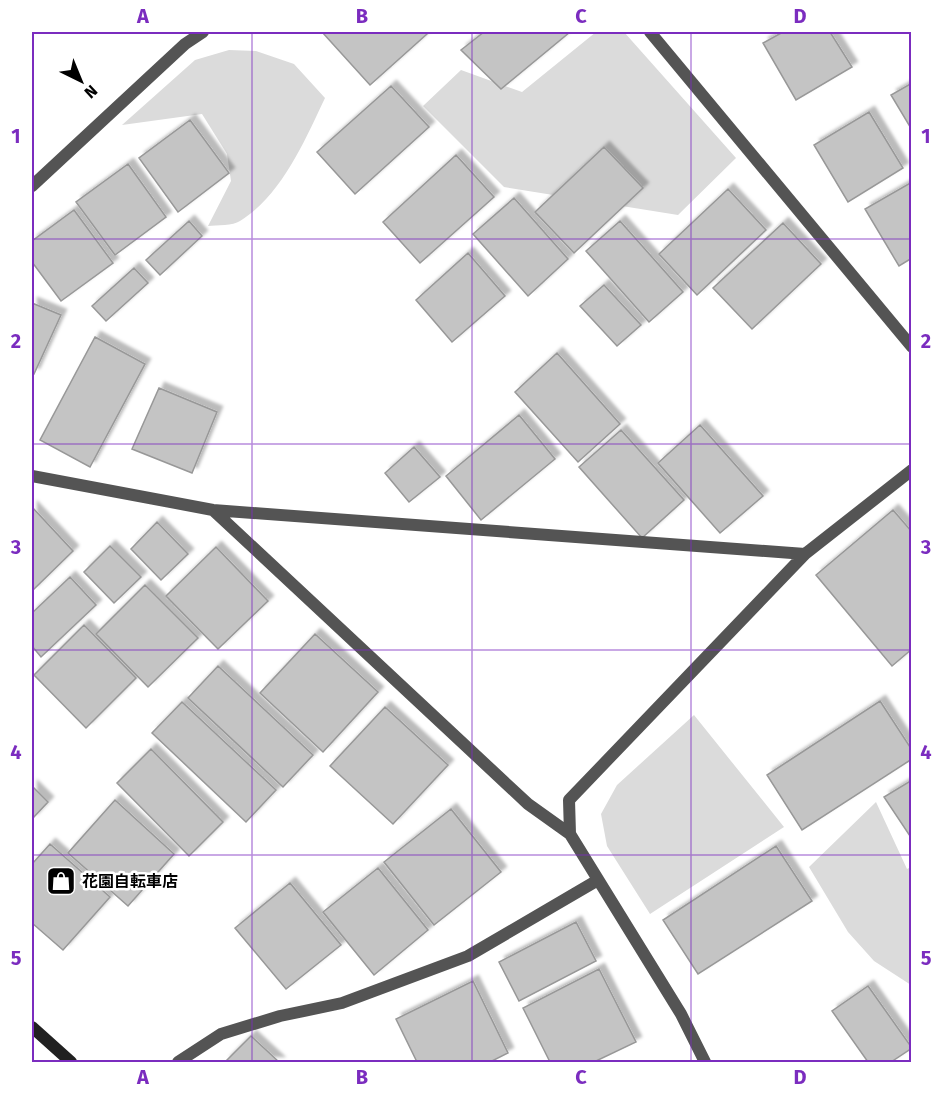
<svg xmlns="http://www.w3.org/2000/svg" width="943" height="1094" viewBox="0 0 943 1094" font-family="'Fira Sans','Noto Sans JP',sans-serif">
<style>
.green{fill:#dbdbdb}
.building{fill:#c4c4c4;stroke:#989898;stroke-width:1.5;filter:url(#shadow)}
.lines{fill:none;stroke-linecap:round;stroke-linejoin:round}
.street{stroke:#545454;stroke-width:12}
.secondary{stroke:#212121;stroke-width:12}
.grid{fill:none;stroke:#7b2cbf;stroke-width:1.5;stroke-opacity:0.55}
.labels{text-anchor:middle;stroke-width:5;stroke-linejoin:round;paint-order:stroke}
.poi-label{font-size:16px;font-weight:bold;fill:#000;stroke:#fff;text-anchor:start}
.neatline{fill:none;stroke:#7b2cbf;stroke-width:2}
.grid-label{font-size:20px;text-anchor:middle;font-weight:bold;fill:#7b2cbf}
</style>
<defs>
<filter id="shadow"><feDropShadow dx="5.5" dy="-5.5" stdDeviation="1.5" flood-color="#0004"/></filter>
</defs>
<rect width="100%" height="100%" fill="#fff"/>
<path class="green" d="M596,32h28l112,126 -58,57 -174,-28 -81,-81 38,-36 61,22z
M229,50l27,1 38,13 31,34c-20,42 -43,97 -85,123 -7,5 -23,4 -32,5l23,-45 -4,-27 -25,-40 -80,11 73,-65z
M694,715l90,112 -134,87 -43,-68 -6,-32 16,-29z
M876,802l31,67 4,-2v118l-37,-24 -26,-29 -39,-65z"/>
<path class="building" d="M322,32h103l2,2 -57,51z
M484,32h86l-69,57 -40,-39z
M783,32h47l22,35 -56,33 -33,-57z
M912,83v47l-21,-35z
M391,86l38,41 -74,67 -38,-42z
M869,112l34,56 -55,34 -34,-57z
M190,120l39,53 -51,39 -39,-54z
M604,147l39,41 -69,65 -39,-41z
M456,155l38,42 -74,66 -37,-41z
M128,164l38,53 -51,38 -39,-53z
M912,182v76l-13,8 -34,-57z
M728,189l38,41 -69,65 -38,-41z
M514,198l54,61 -40,37 -55,-62z
M74,210l39,53 -52,38 -29,-39v-21z
M189,221l13,15 -42,39 -14,-15z
M620,221l63,71 -34,30 -63,-71z
M783,223l38,41 -69,65 -39,-41z
M468,253l37,43 -53,46 -36,-42z
M134,268l14,15 -42,38 -14,-15z
M604,285l37,40 -24,21 -37,-40z
M32,303l29,12 -27,59 -2,-1z
M95,337l50,27 -55,103 -50,-27z
M557,353l63,71 -42,38 -63,-70z
M159,388l58,24 -25,61 -60,-24z
M519,415l36,44 -74,61 -35,-44z
M700,425l63,71 -43,37 -62,-70z
M621,430l63,70 -42,38 -63,-71z
M414,447l26,30 -31,25 -24,-29z
M32,507l41,44 -41,40z
M893,510l19,22v117l-20,17 -76,-91z
M157,522l31,32 -27,26 -30,-31z
M110,546l31,31 -27,26 -30,-31z
M216,547l52,54 -50,48 -52,-53z
M70,577l26,28 -55,52 -9,-11v-33z
M145,585l53,53 -50,49 -52,-53z
M84,625l52,53 -50,50 -52,-53z
M315,634l63,58 -55,60 -63,-59z
M218,666l95,89 -30,32 -95,-89z
M880,701l32,49v9l-110,71 -35,-55z
M182,702l94,88 -30,32 -94,-89z
M385,707l63,58 -55,59 -63,-58z
M151,749l72,73 -34,34 -72,-73z
M912,780v59l-28,-42z
M32,786l16,16 -16,17z
M115,800l59,54 -46,52 -60,-53z
M451,809l50,63 -67,53 -50,-63z
M50,844l60,53 -47,53 -31,-27v-59z
M776,846l36,55 -114,73 -35,-54z
M378,868l50,62 -54,45 -51,-63z
M290,883l51,62 -55,44 -51,-61z
M576,922l20,39 -77,40 -20,-39z
M599,969l37,73 -42,20h-44l-27,-54z
M473,981l35,72 -18,9h-73l-21,-43z
M868,986l44,62 -21,14h-23l-36,-51z
M251,1036l28,26h-54z"/>
<g class="lines">
<path class="street" d="M650,32l262,315
M32,186l153,-142 18,-12
M32,476l181,34 592,44
M213,510l315,294 42,30 111,180 24,48
M570,834l-1,-34 236,-246 107,-84
M178,1062l43,-28 59,-18 62,-13 126,-47 130,-76"/>
<path class="secondary" d="M32,1027l39,35"/>
</g>
<path class="grid" d="M252,32v1030M472,32v1030M691,32v1030M32,239h880M32,444h880M32,650h880M32,855h880"/>
<defs>
<g id="shop-square" transform="scale(1.5)"><rect x="-9" y="-9" width="18" height="18" rx="4" fill="#000" stroke="#fff"/><path d="M-5-2.5h2.3a2.7 3.5 0 0 1 5.4 0H5L5.5 6h-11ZM-1.5-2.5h3a1.5 2.3 0 0 0-3 0Z" fill="#fff"/></g>
</defs>
<g fill-rule="evenodd">
<use href="#shop-square" x="61" y="881"/>
</g>
<g class="labels">
<g class="poi-label">
<text x="82" y="887">花園自転車店</text>
</g>
</g>
<rect width="943" height="1094" fill="none" stroke="#ffffff" stroke-width="66"/>
<g transform="translate(81 81) rotate(137)" stroke="#ffffff" stroke-width="4.5" paint-order="stroke">
<path d="M0-4.5L10 22L0 15L-10 22Z" fill="#000000"/>
<text y="-9" font-size="16" font-weight="bold" text-anchor="middle" fill="#000000">N</text>
</g>
<rect x="33" y="33" width="877" height="1028" class="neatline"/>
<g class="grid-label">
<text x="143" y="23">A</text>
<text x="362" y="23">B</text>
<text x="581" y="23">C</text>
<text x="800" y="23">D</text>
<text x="16" y="143">1</text>
<text x="926" y="143">1</text>
<text x="16" y="348">2</text>
<text x="926" y="348">2</text>
<text x="16" y="554">3</text>
<text x="926" y="554">3</text>
<text x="16" y="759">4</text>
<text x="926" y="759">4</text>
<text x="16" y="965">5</text>
<text x="926" y="965">5</text>
<text x="143" y="1084">A</text>
<text x="362" y="1084">B</text>
<text x="581" y="1084">C</text>
<text x="800" y="1084">D</text>
</g>
</svg>
